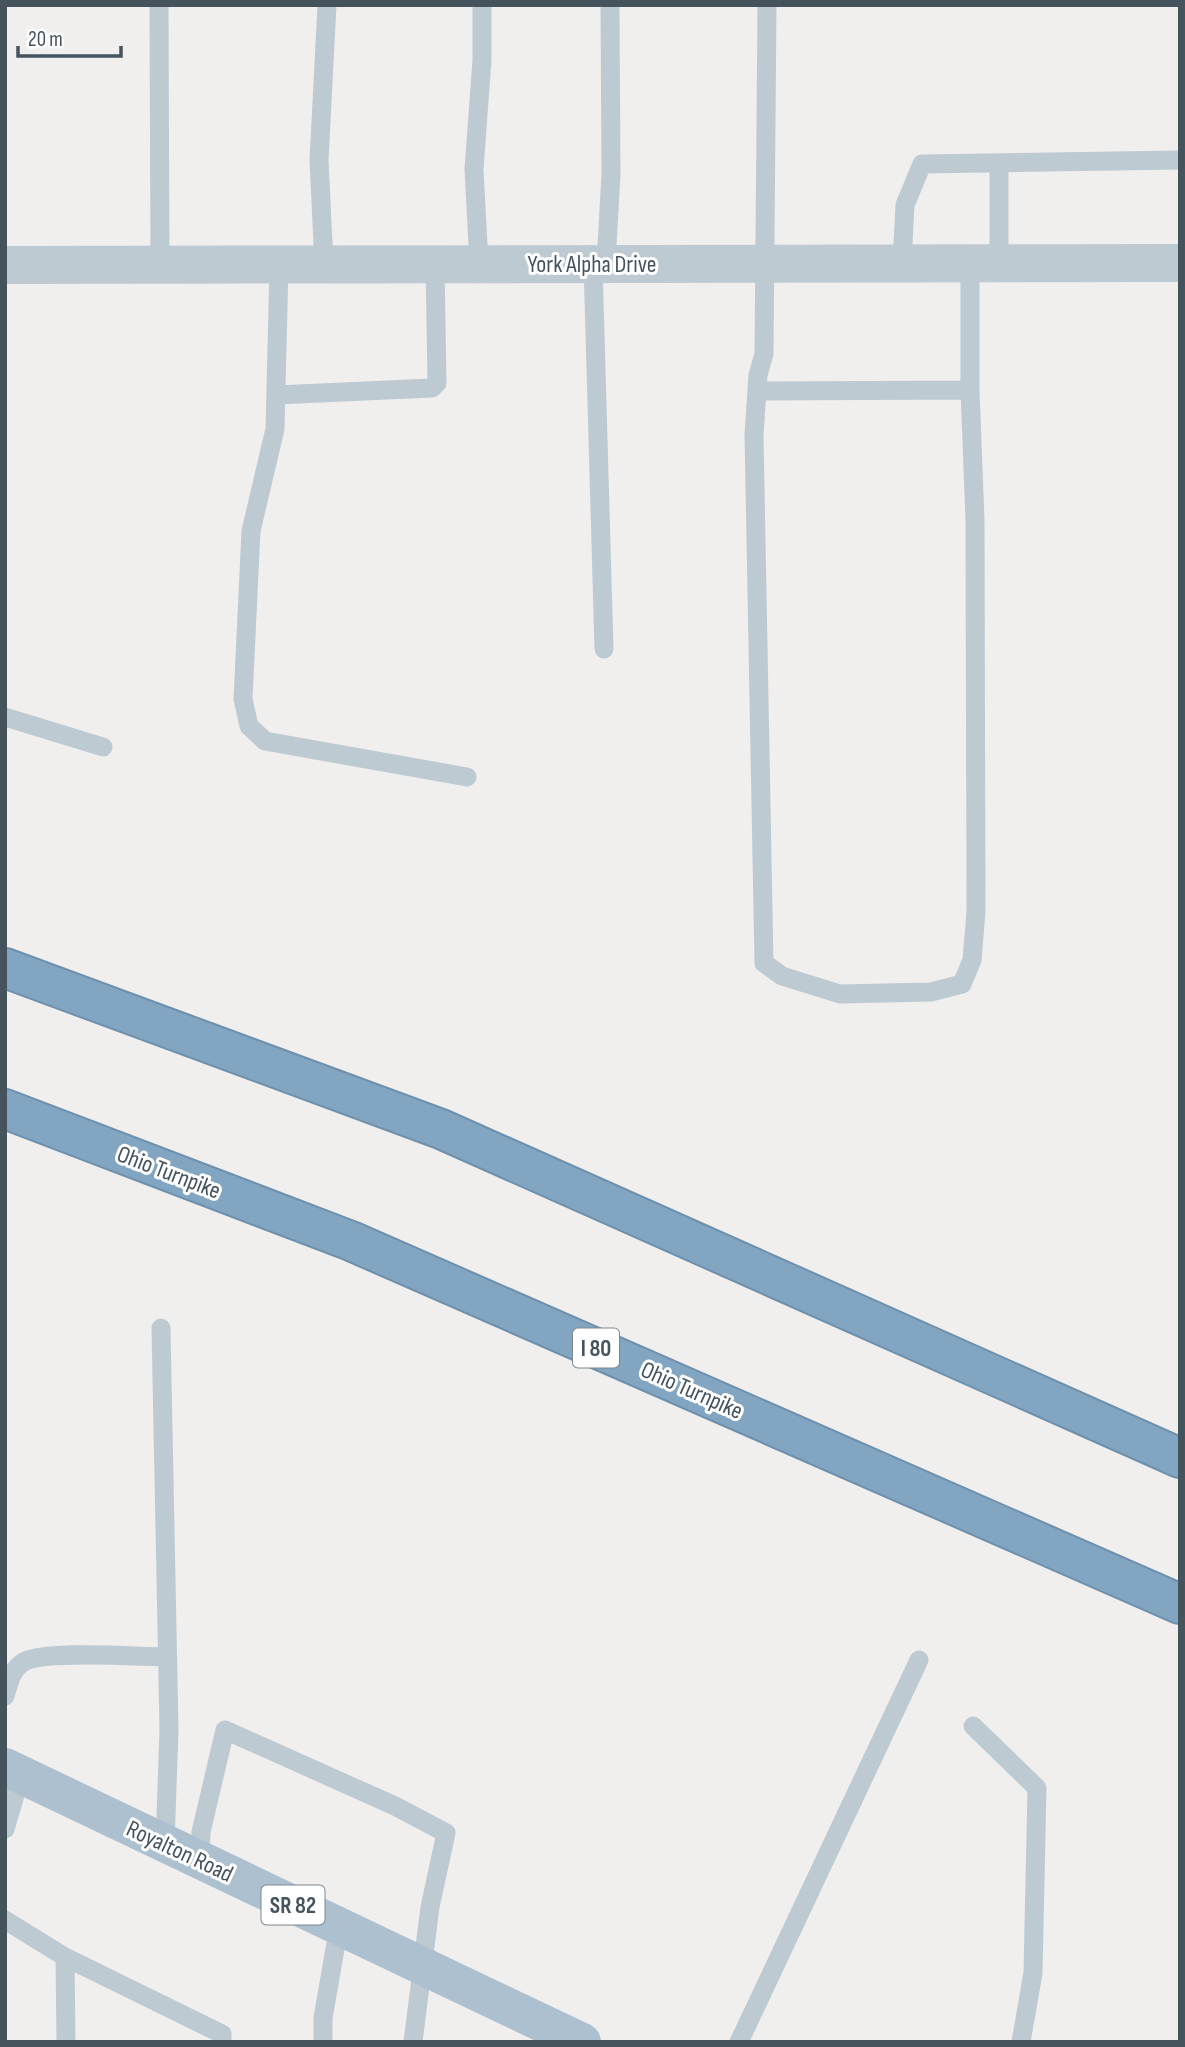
<svg xmlns="http://www.w3.org/2000/svg" width="1185" height="2047" viewBox="0 0 1185 2047" font-family="'Sofia Sans Condensed',sans-serif">
<style>
.lines{fill:none;stroke-linecap:round;stroke-linejoin:round}
.highway-casing{stroke:#6d90ad;stroke-width:42}
.lane{stroke:#becad2;stroke-width:19}
.street{stroke:#becad2;stroke-width:38}
.primary{stroke:#acc0d0;stroke-width:38}
.highway{stroke:#82a5c1;stroke-width:38}
.labels{text-anchor:middle;stroke-width:6;stroke-linejoin:round;paint-order:stroke}
.shield{fill:#fff;stroke:#7d878e;stroke-width:2}
.shield-label{font-size:23px;font-weight:bold;fill:#45535d}
.street-label{font-size:24px;fill:#45535d;stroke:#fff}
</style>
<rect width="100%" height="100%" fill="#f1eeee"/>
<g class="lines">
<g class="highway-casing">
<path id="highway" d="M5,968l436,161 739,329
M5,1109l346,132 829,363"/>
</g>
<path class="lane" d="M159,5l1,260
M767,5l-3,349 -6,21 -4,60 10,528 18,13 58,18 91,-2 31,-8 10,-24 4,-48 -1,-392 -5,-130v-127
M999,163v100
M902,263l3,-58 17,-41 258,-4
M479,264l-5,-95 8,-109v-55
M593,264l11,385
M606,264l5,-90 -1,-169
M279,265l-4,164 -24,102 -8,168 6,27 16,15 202,36
M324,265l-5,-105 8,-155
M757,391l213,-1
M276,395l156,-7 5,-5 -2,-119
M5,717l98,30
M161,1328l8,402 -4,114
M5,1696c4,-13 6,-25 17,-33 18,-14 118,-6 145,-6
M973,1726l64,62 -4,185 -12,69
M5,1829l16,-54
M200,1861l1,-29 24,-102 170,76 51,27 -16,74 -17,135
M5,1920l60,37 1,85
M65,1957l157,77v8
M323,2042v-24l16,-92
M739,2042l180,-382"/>
<path class="street" d="M5,265l1175,-2"/>
<path class="primary" d="M5,1767l577,275"/>
<use href="#highway" class="highway"/>
</g>
<g class="labels">
<g class="shield">
<rect x="573" y="1328.5" width="46" height="39" rx="5"/>
<rect x="261.5" y="1885.5" width="63" height="39" rx="5"/>
</g>
<g class="shield-label">
<text x="596" y="1356">I 80</text>
<text x="293" y="1913">SR 82</text>
</g>
<g class="street-label">
<text x="592" y="272">York Alpha Drive</text>
<text transform="translate(169 1172) rotate(21)" y="8">Ohio Turnpike</text>
<text transform="translate(692 1390) rotate(24)" y="8">Ohio Turnpike</text>
<text transform="translate(180 1851) rotate(25)" y="8">Royalton Road</text>
</g>
</g>
<rect width="1185" height="2047" fill="none" stroke="#45535d" stroke-width="14"/>
<path d="M18 46v10h103v-10" fill="none" stroke="#45535d" stroke-width="3.5"/>
<text x="28" y="46" font-size="21" fill="#45535d" stroke="#ffffff" stroke-width="5" paint-order="stroke">20 m</text>
</svg>
